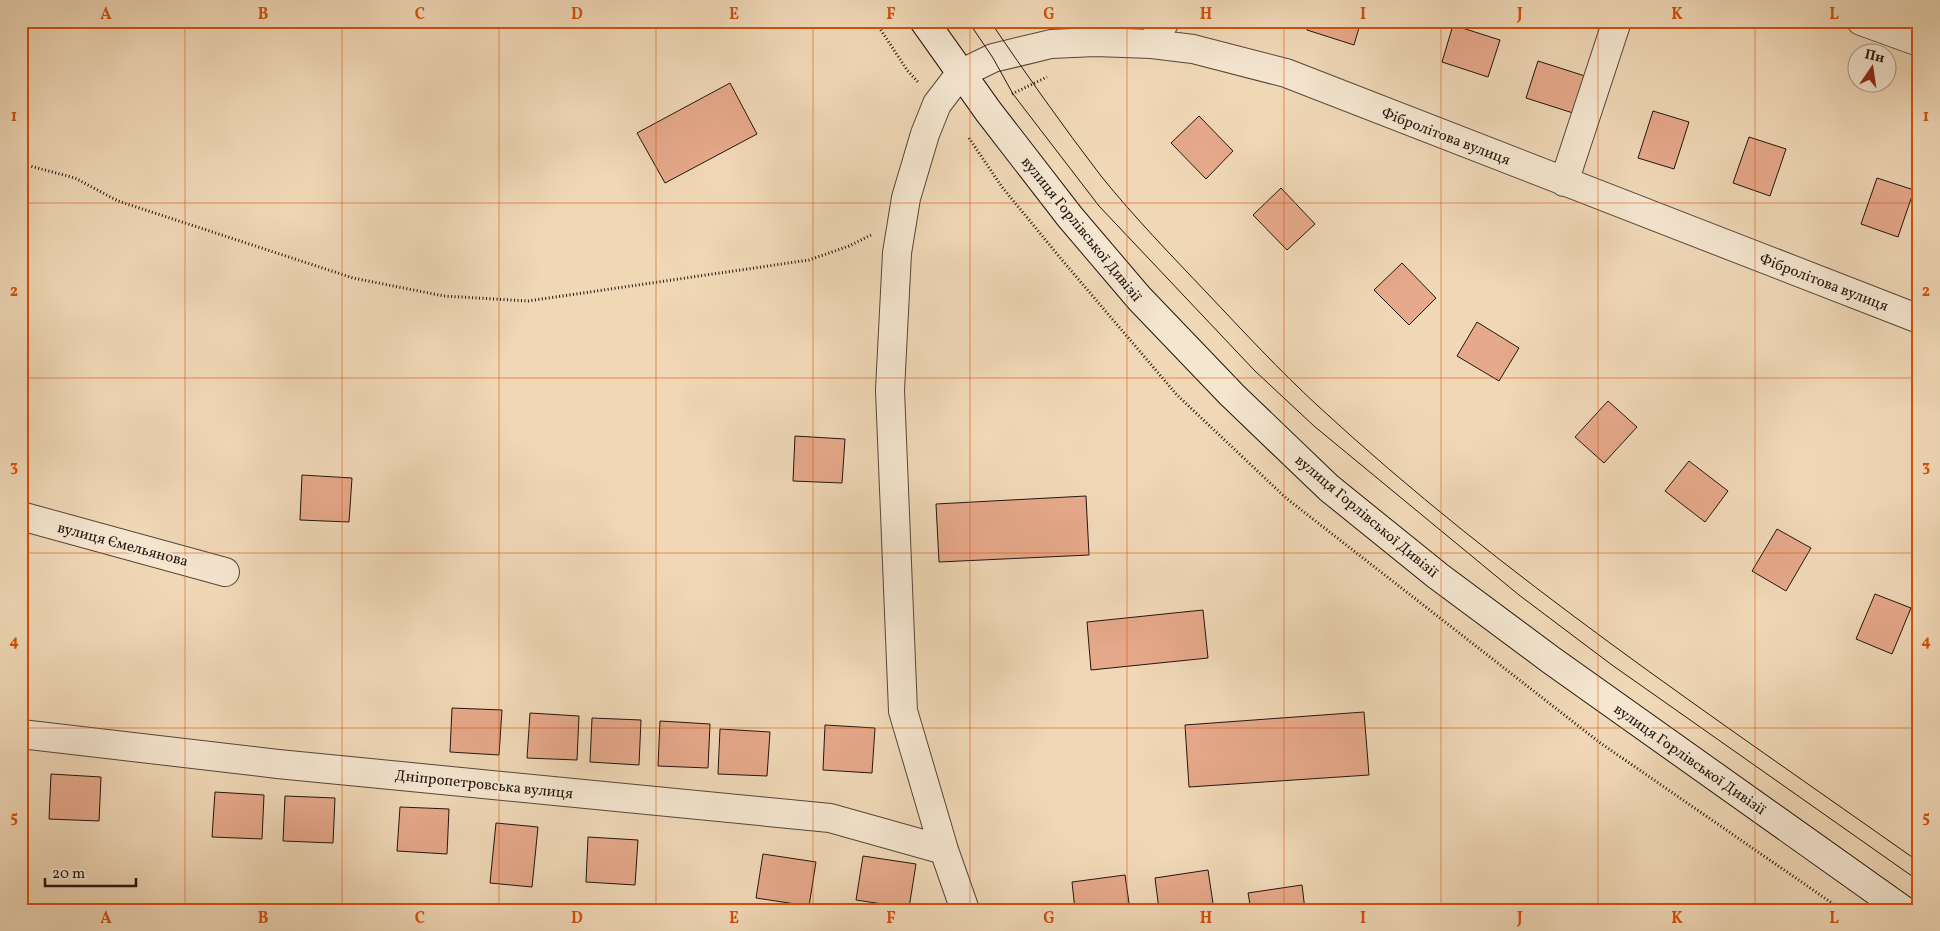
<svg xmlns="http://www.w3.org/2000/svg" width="1940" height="931" viewBox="0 0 1940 931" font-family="Vollkorn,serif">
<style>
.building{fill:#e6a98b;stroke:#22150f}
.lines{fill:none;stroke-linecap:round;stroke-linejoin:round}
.minor-casing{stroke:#564639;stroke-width:30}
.secondary-casing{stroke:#22150f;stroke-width:30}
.path{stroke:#22150f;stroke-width:3;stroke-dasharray:1 2.5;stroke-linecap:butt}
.minor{stroke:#f5e6d0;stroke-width:28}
.secondary{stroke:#f5e6d0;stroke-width:28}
.tram{stroke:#22150f;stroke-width:1}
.grid{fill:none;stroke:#d4520c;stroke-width:1;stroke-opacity:0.55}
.labels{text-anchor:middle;stroke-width:4;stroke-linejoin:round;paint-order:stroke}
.street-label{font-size:15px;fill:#22150f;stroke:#f5e6d0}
.neatline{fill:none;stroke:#d4520c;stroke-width:2}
.grid-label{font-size:16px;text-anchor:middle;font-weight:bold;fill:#d4520c}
</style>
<rect width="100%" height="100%" fill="#f0d8b7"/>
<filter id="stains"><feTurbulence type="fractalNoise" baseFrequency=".004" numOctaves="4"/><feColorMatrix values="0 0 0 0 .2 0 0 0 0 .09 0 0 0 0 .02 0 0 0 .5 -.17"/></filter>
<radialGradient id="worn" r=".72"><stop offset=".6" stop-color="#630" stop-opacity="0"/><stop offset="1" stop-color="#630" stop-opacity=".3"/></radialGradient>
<path class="building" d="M1309,21h52l-7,24 -47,-15z
M1453,25l47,15 -12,37 -46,-15z
M1538,61l47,15 -12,37 -47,-15z
M730,83l27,51 -92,49 -28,-50z
M1653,111l36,11 -15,47 -36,-11z
M1199,116l34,35 -27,28 -35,-36z
M1749,137l37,12 -16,47 -37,-13z
M1877,178l37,12 -16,47 -37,-13z
M1281,188l34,36 -28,26 -34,-35z
M1402,263l34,35 -27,27 -35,-35z
M1477,322l42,26 -20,33 -42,-25z
M1608,401l29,26 -33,36 -29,-26z
M795,436l50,3 -3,44 -49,-2z
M1689,461l39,30 -23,31 -40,-31z
M302,475l50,3 -3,44 -49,-2z
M1086,496l3,59 -150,7 -3,-58z
M1777,529l34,19 -25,43 -34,-20z
M1875,594l36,14 -19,46 -36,-15z
M1203,610l5,48 -117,12 -4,-48z
M452,708l50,2 -3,45 -49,-3z
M1364,712l5,63 -180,12 -4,-62z
M530,713l49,3 -2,44 -50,-2z
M592,718l49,2 -2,45 -49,-3z
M660,721l50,3 -2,44 -50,-2z
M825,725l50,3 -3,45 -49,-3z
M720,729l50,3 -3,44 -49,-2z
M51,774l50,3 -2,44 -50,-2z
M215,792l49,3 -2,44 -50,-2z
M285,796l50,2 -2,45 -50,-2z
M400,807l49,2 -2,45 -50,-3z
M496,823l42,4 -6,60 -42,-4z
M588,837l50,3 -3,45 -49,-3z
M763,854l53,8 -7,44 -53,-8z
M863,856l53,8 -7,44 -53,-8z
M1208,870l6,40h-55l-4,-32z
M1125,875l5,35h-55l-3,-28z
M1302,885l3,25h-54l-3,-17z"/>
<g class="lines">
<g class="minor-casing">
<path id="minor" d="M1861,21l58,21
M1152,44l13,-23
M1564,182l53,-161
M21,516l204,56
M21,734l257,30 552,54 114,32
M965,910l-21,-60 -41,-139 -13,-321 7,-137 9,-55 19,-64 12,-30 23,-30 33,-16 58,-14 44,-2 57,2 41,5 93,24 633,246"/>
</g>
<g class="secondary-casing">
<path id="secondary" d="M924,21l64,90 82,106 69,81 93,97 97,93 109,88 113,84 352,250"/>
</g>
<path class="path" d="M875,21l32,49 11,12
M1012,94l35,-17
M969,138l33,49 60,73 115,135 109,103 313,244 243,168
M21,166h9l45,12 43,23 235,77 91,18 84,5 281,-41 40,-14 22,-11"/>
<use href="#minor" class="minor"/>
<use href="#secondary" class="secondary"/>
<path class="tram" d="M968,21l25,37 20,36 86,112 156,165 59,55 205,169 93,70 307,216
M990,21c36,53 72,104 111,155 33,41 70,79 106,117 36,38 72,77 111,113 185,171 396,311 601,456"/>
</g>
<path class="grid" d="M185,21v889M342,21v889M499,21v889M656,21v889M813,21v889M970,21v889M1127,21v889M1284,21v889M1441,21v889M1598,21v889M1755,21v889M21,203h1898M21,378h1898M21,553h1898M21,728h1898"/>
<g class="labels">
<g class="street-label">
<text transform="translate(1446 136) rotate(21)" y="5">Фібролітова вулиця</text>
<text transform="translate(1082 229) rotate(51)" y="5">вулиця Горлівської Дивізії</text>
<text transform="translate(1824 282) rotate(21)" y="5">Фібролітова вулиця</text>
<text transform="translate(1367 516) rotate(40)" y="5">вулиця Горлівської Дивізії</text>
<text transform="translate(123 544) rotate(15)" y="5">вулиця Ємельянова</text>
<text transform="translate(1690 759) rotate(35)" y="5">вулиця Горлівської Дивізії</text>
<text transform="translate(484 784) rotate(6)" y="5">Дніпропетровська вулиця</text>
</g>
</g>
<rect width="1940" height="931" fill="none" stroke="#f0d8b7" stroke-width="55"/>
<g transform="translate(1872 68) rotate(13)"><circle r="24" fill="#f5e6d0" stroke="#a19283"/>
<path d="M0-4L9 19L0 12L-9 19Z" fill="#8f2418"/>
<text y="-8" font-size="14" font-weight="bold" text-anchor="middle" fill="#22150f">Пн</text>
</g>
<path d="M45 878v8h91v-8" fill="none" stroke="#22150f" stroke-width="2.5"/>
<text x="52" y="878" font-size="15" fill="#22150f" stroke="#f5e6d0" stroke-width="4" paint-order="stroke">20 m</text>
<rect x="28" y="28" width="1884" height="876" class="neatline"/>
<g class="grid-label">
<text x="106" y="19">A</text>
<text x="263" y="19">B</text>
<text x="420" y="19">C</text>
<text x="577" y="19">D</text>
<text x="734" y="19">E</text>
<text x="891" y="19">F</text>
<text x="1049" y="19">G</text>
<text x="1206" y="19">H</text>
<text x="1363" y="19">I</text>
<text x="1520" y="19">J</text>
<text x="1677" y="19">K</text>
<text x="1834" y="19">L</text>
<text x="14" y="121">1</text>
<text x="1926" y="121">1</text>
<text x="14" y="296">2</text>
<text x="1926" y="296">2</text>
<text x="14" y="471">3</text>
<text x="1926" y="471">3</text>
<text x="14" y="646">4</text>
<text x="1926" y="646">4</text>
<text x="14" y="822">5</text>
<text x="1926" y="822">5</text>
<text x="106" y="923">A</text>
<text x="263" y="923">B</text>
<text x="420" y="923">C</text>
<text x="577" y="923">D</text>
<text x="734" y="923">E</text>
<text x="891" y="923">F</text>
<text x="1049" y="923">G</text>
<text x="1206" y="923">H</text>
<text x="1363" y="923">I</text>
<text x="1520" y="923">J</text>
<text x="1677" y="923">K</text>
<text x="1834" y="923">L</text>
</g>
<rect width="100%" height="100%" filter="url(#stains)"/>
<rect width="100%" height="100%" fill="url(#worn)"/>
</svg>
